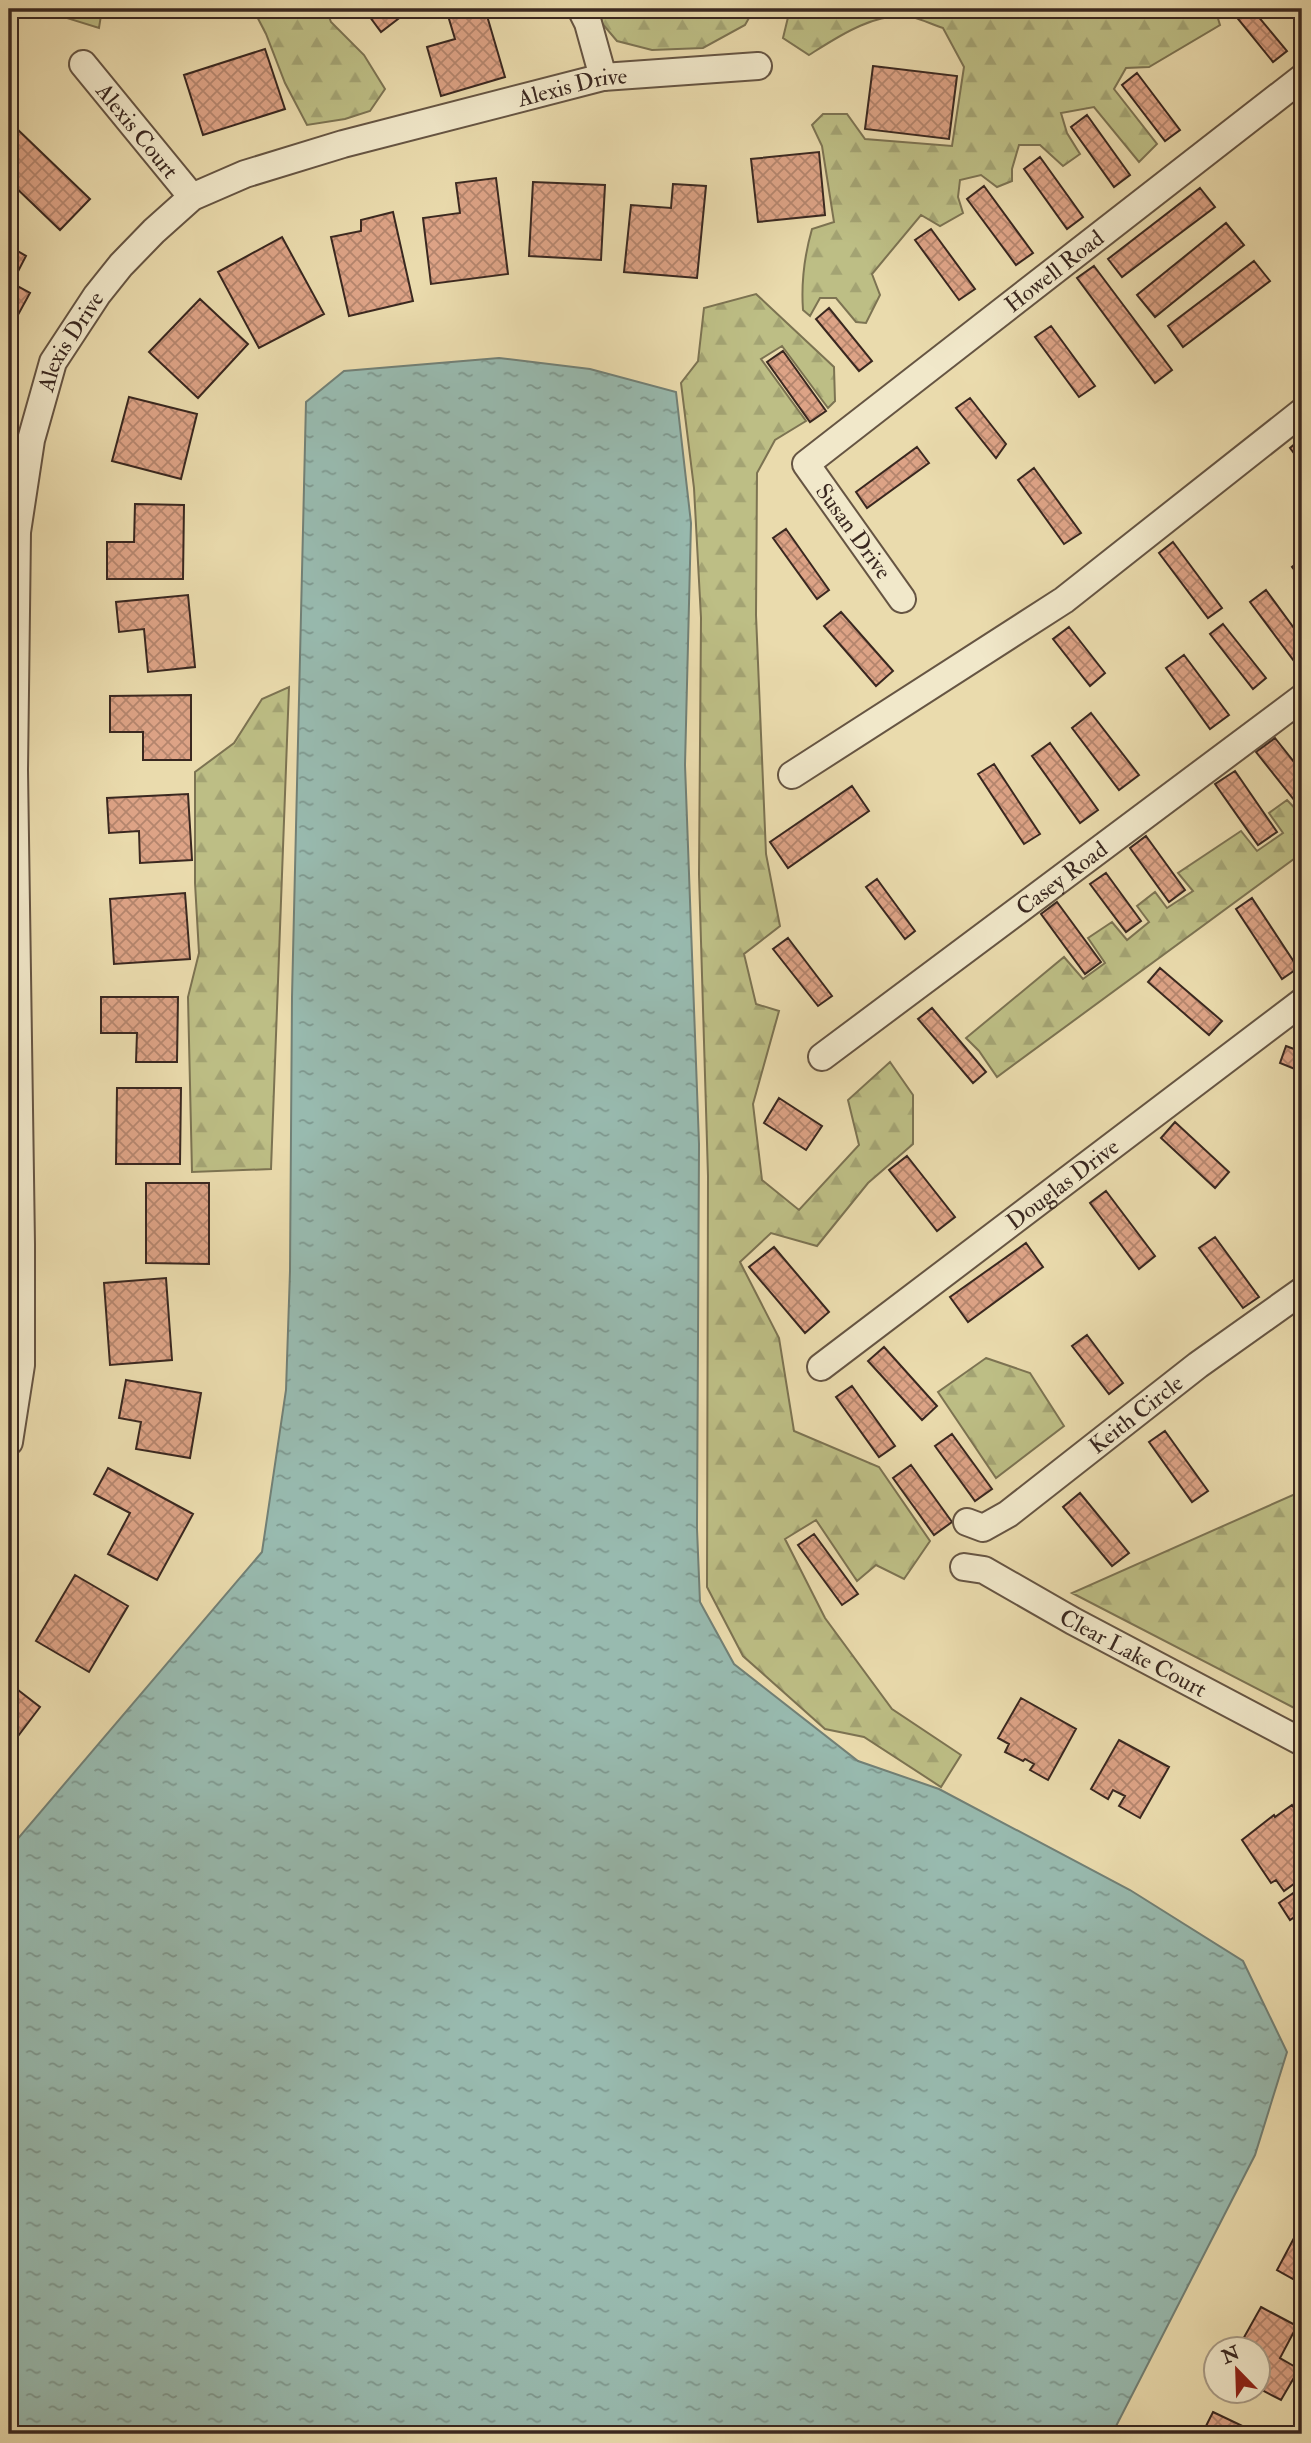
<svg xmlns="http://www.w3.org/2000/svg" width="1311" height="2443" viewBox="0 0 1311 2443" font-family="'IM FELL Double Pica',serif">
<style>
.forest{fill:url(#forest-firs);stroke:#7c7352;stroke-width:2}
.water{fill:url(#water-ripples);stroke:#728076;stroke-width:2}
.building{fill:url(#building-cross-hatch);stroke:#3a2820;stroke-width:2}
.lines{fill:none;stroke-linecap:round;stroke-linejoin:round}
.minor-casing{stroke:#665543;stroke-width:30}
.minor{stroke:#f1e8ca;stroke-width:26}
.labels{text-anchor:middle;stroke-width:5;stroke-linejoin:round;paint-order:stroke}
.street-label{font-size:23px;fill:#3a2820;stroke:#f1e8ca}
</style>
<defs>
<pattern id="forest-firs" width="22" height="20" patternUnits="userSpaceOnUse" patternTransform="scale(1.75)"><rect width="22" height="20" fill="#bdbe85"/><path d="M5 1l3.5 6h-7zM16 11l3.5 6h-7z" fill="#a3a373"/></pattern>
<pattern id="water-ripples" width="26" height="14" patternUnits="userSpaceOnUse" patternTransform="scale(1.75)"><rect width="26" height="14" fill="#98baaf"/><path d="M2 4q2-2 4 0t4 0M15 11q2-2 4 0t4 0" fill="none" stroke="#7d978e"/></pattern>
<pattern id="building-cross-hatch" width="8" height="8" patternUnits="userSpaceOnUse" patternTransform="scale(1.75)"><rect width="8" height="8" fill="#dda386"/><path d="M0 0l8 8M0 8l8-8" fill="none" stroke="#b4856d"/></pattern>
</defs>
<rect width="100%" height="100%" fill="#eadbad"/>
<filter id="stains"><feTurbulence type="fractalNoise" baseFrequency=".00286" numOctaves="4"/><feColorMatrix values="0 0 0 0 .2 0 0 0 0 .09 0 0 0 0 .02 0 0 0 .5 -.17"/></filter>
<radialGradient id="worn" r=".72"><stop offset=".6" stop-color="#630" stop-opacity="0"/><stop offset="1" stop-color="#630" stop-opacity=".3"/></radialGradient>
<path class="forest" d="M52,9h50l-3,19 -42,-13z
M253,9h73l5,13 33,33 21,34 -15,22 -25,8 -38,6 -22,-42 -19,-49z
M600,9h63l3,3 4,-3h84l-9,16 -42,23 -51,2 -35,-9 -17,-20z
M790,9h425l5,16 -71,42 -23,1 -12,21 43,55 -18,18 -45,-55 -33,6 6,20 13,21 -17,12 -23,-21h-21l-7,24v12l-15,6 -16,-12 -21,5 -2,17 5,16 -23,13 -19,-11 -49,59 8,21 -14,28 -10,-1 -20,-24h-16l-10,18 -7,-6c-2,-28 1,-53 9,-81l22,-7 -12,-76 -10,-21 11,-11h24l18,25 87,7 12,-79 -21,-39c-10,-3 -21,-9 -32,-11 -37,-5 -72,19 -102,38l-26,-17z
M756,294l78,73 1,34 -7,7 -46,-62 -21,13 45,62 -31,19 -18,33 -1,142 10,239 14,72 -36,28 12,50 23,7 -26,93 9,76 37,30 60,-65 -11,-45 42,-38 23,33v49l-45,39 -51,63 -46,-13 -31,29 39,76 15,93 85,36 51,74 -26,38 -28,-14 -19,16 -41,-61 -31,19 40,79 67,91 69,46 -20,32 -77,-50 -39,-8 -82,-73 -36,-69 1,-411 -9,-302 2,-256 -7,-130 -13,-105 17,-22 6,-53z
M289,687l-18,482 -79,3 -4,-175 11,-44 -4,-70v-111l39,-29 28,-44z
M1287,800l15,16v37l-305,224 -18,-26 -13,-13 98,-81 19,22 22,-16 -17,-25 24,-16 15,18 22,-18 -12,-16 18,-14 12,16 26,-17 -15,-18 63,-42 16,20 26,-18 -14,-20z
M986,1358l44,15 34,53 -68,52 -58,-86z
M1302,1491v221l-230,-119z"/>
<path class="water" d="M499,358l91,11 86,23 15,131 -6,242 14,379 -2,385 3,73 34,62 124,97 81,28 191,101 113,71 44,91 -32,103 -143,279h-1103v-585l253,-297 24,-162 4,-119 2,-274 14,-595 38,-31z"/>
<path class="building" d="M364,9h47l-30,23z
M446,9h39l20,68 -64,19 -14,-49 28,-8z
M1230,9h22l35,42 -14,11z
M265,49l20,60 -82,26 -19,-60z
M873,66l84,10 -8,63 -84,-10z
M1137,73l43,57 -15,11 -43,-56z
M1087,115l43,60 -16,12 -43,-60z
M14,126l76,73 -30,31 -51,-49v-49z
M819,152l6,63 -67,7 -7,-63z
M1040,157l43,60 -16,12 -43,-60z
M496,178l12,96 -77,10 -8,-66 37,-5 -4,-30z
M533,182l72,3 -4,75 -72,-4z
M673,184l33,2 -9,92 -73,-6 7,-67 40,3z
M984,186l49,67 -17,12 -49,-66z
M1200,188l15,19 -93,70 -14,-18z
M393,212l20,89 -64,15 -18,-79 30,-6v-11z
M1226,223l18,22 -89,72 -18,-22z
M931,229l44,60 -16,11 -44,-60z
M282,237l42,77 -65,34 -41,-76z
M9,246l17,10 -14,27 18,10 -17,31 -4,-2z
M1254,261l16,20 -87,66 -15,-21z
M1094,266l78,104 -17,13 -78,-105z
M200,299l48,45 -50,54 -49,-46z
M829,308l43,53 -13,10 -43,-52z
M1051,326l44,60 -16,11 -44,-60z
M783,351l43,60 -16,11 -43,-60z
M129,397l68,17 -16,65 -69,-18z
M970,398l36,46 -10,14 -40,-50z
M1302,438v26l-12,-16z
M917,447l12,16 -62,45 -11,-16z
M1034,468l47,65 -17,11 -46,-64z
M135,504l49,1 -1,74h-76v-37h27z
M786,529l43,61 -12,9 -44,-61z
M1173,542l49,66 -14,10 -49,-65z
M1302,559v21l-10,-13z
M1266,590l36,49v16l-8,6 -44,-59z
M188,595l7,72 -47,5 -4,-43 -25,3 -3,-30z
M841,612l52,59 -17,15 -52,-60z
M1223,624l43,54 -13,11 -43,-55z
M1069,627l36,46 -15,13 -37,-47z
M1184,655l45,60 -19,14 -44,-61z
M191,695v65h-48v-28h-33v-36z
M1091,713l48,62 -20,15 -47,-62z
M1275,738l27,34v38l-46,-58z
M1050,743l48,67 -18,13 -48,-67z
M994,764l46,70 -16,10 -46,-70z
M1235,771l42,61 -19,13 -43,-61z
M852,786l17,25 -81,57 -18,-26z
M188,794l4,66 -52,3 -1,-32 -30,2 -2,-35z
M1146,836l39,54 -16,12 -39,-54z
M1106,873l35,48 -15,11 -36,-48z
M877,879l38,52 -10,8 -39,-52z
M185,893l5,66 -76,5 -4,-65z
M1252,898l46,70 -16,11 -46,-70z
M1057,902l44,60 -16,12 -44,-60z
M788,938l44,58 -14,10 -45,-57z
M1160,968l62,53 -13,14 -61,-53z
M101,997h77l-1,65h-41l1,-29h-36z
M932,1008l54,64 -13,11 -55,-64z
M1286,1046l16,6v20l-22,-9z
M117,1088h64l-1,76h-64z
M779,1098l43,28 -16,24 -42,-27z
M1175,1122l54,50 -14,16 -54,-50z
M907,1156l48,61 -18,14 -48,-61z
M146,1183h63v81l-63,-1z
M1106,1191l49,65 -16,13 -49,-66z
M1215,1237l44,60 -16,11 -44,-60z
M1026,1243l17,24 -75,55 -18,-25z
M774,1247l55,65 -24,21 -56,-66z
M166,1278l6,82 -62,5 -6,-82z
M1087,1335l36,48 -14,11 -37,-48z
M884,1347l53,59 -15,14 -54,-59z
M126,1380l75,13 -11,65 -54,-9 5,-27 -22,-4z
M852,1386l43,60 -16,11 -43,-60z
M1165,1431l43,60 -16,11 -43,-60z
M952,1434l40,55 -17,12 -40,-55z
M911,1465l41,57 -18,13 -41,-57z
M108,1468l85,46 -36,66 -49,-26 22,-41 -36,-19z
M1080,1493l49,60 -17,13 -49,-59z
M814,1534l44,60 -16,11 -44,-60z
M75,1575l53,31 -39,66 -53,-31z
M9,1683l31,24 -31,41z
M1021,1698l55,31 -28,51 -18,-10 4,-6 -9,-5 -2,2 -18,-9 4,-8 -11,-6z
M1119,1740l50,27 -29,51 -21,-12 6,-10 -12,-6 -5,9 -17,-10z
M1292,1805l10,15v58l-18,13 -8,-11 -5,3 -29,-43 32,-25 1,2z
M1302,1887v25l-12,8 -11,-17z
M1302,2223v61l-25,-14z
M1261,2307l36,19 -17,32 19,11 -18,31 -23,-12v-40h-20z
M1213,2412l40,19 -1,3h-50z"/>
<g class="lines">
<g class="minor-casing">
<g id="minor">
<path d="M581,9l7,14 15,54"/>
<path id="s1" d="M83,64l109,133"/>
<path id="s2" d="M902,599l-96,-135 496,-386"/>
<path d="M792,775l272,-175 238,-188"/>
<path id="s3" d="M822,1057l480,-359"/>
<path id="s4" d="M821,1367l481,-365"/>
<path id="s5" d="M9,1442l12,-77v-121l-7,-474 3,-238 14,-92 22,-78 44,-67 24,-30 33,-34 38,-34 53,-23 98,-30 260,-67 155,-11"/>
<path id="s6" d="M967,1522l16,6 25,-14 190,-149 104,-74"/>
<path id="s7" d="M964,1567l20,3 89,51 229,121"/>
</g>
</g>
<use href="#minor" class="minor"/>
</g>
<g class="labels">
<g class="street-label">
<text dy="8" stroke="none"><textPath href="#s5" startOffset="1699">Alexis Drive</textPath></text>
<text dy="8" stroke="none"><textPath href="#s1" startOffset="86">Alexis Court</textPath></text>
<text dy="8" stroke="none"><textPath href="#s2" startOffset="480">Howell Road</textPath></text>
<text dy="8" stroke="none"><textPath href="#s5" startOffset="1111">Alexis Drive</textPath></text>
<text transform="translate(854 531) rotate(54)" y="8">Susan Drive</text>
<text dy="8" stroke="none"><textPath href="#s3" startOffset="299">Casey Road</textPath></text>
<text dy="8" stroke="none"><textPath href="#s4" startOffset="303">Douglas Drive</textPath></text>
<text dy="8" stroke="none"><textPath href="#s6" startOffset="208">Keith Circle</textPath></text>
<text dy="8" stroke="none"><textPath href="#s7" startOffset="191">Clear Lake Court</textPath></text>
</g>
</g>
<rect width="1311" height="2443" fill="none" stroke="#eadbad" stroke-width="35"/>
<rect x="10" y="10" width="1290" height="2422" fill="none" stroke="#3a2820" stroke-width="3.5"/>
<rect x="18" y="18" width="1276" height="2408" fill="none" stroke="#3a2820" stroke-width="2"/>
<g transform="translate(1237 2370) rotate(337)"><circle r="33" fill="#f1e8ca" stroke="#a89b86" stroke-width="2"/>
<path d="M0-5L12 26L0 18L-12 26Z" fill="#8f2418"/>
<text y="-10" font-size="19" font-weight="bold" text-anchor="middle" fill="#3a2820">N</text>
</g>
<rect width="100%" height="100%" filter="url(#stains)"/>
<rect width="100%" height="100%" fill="url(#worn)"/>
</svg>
